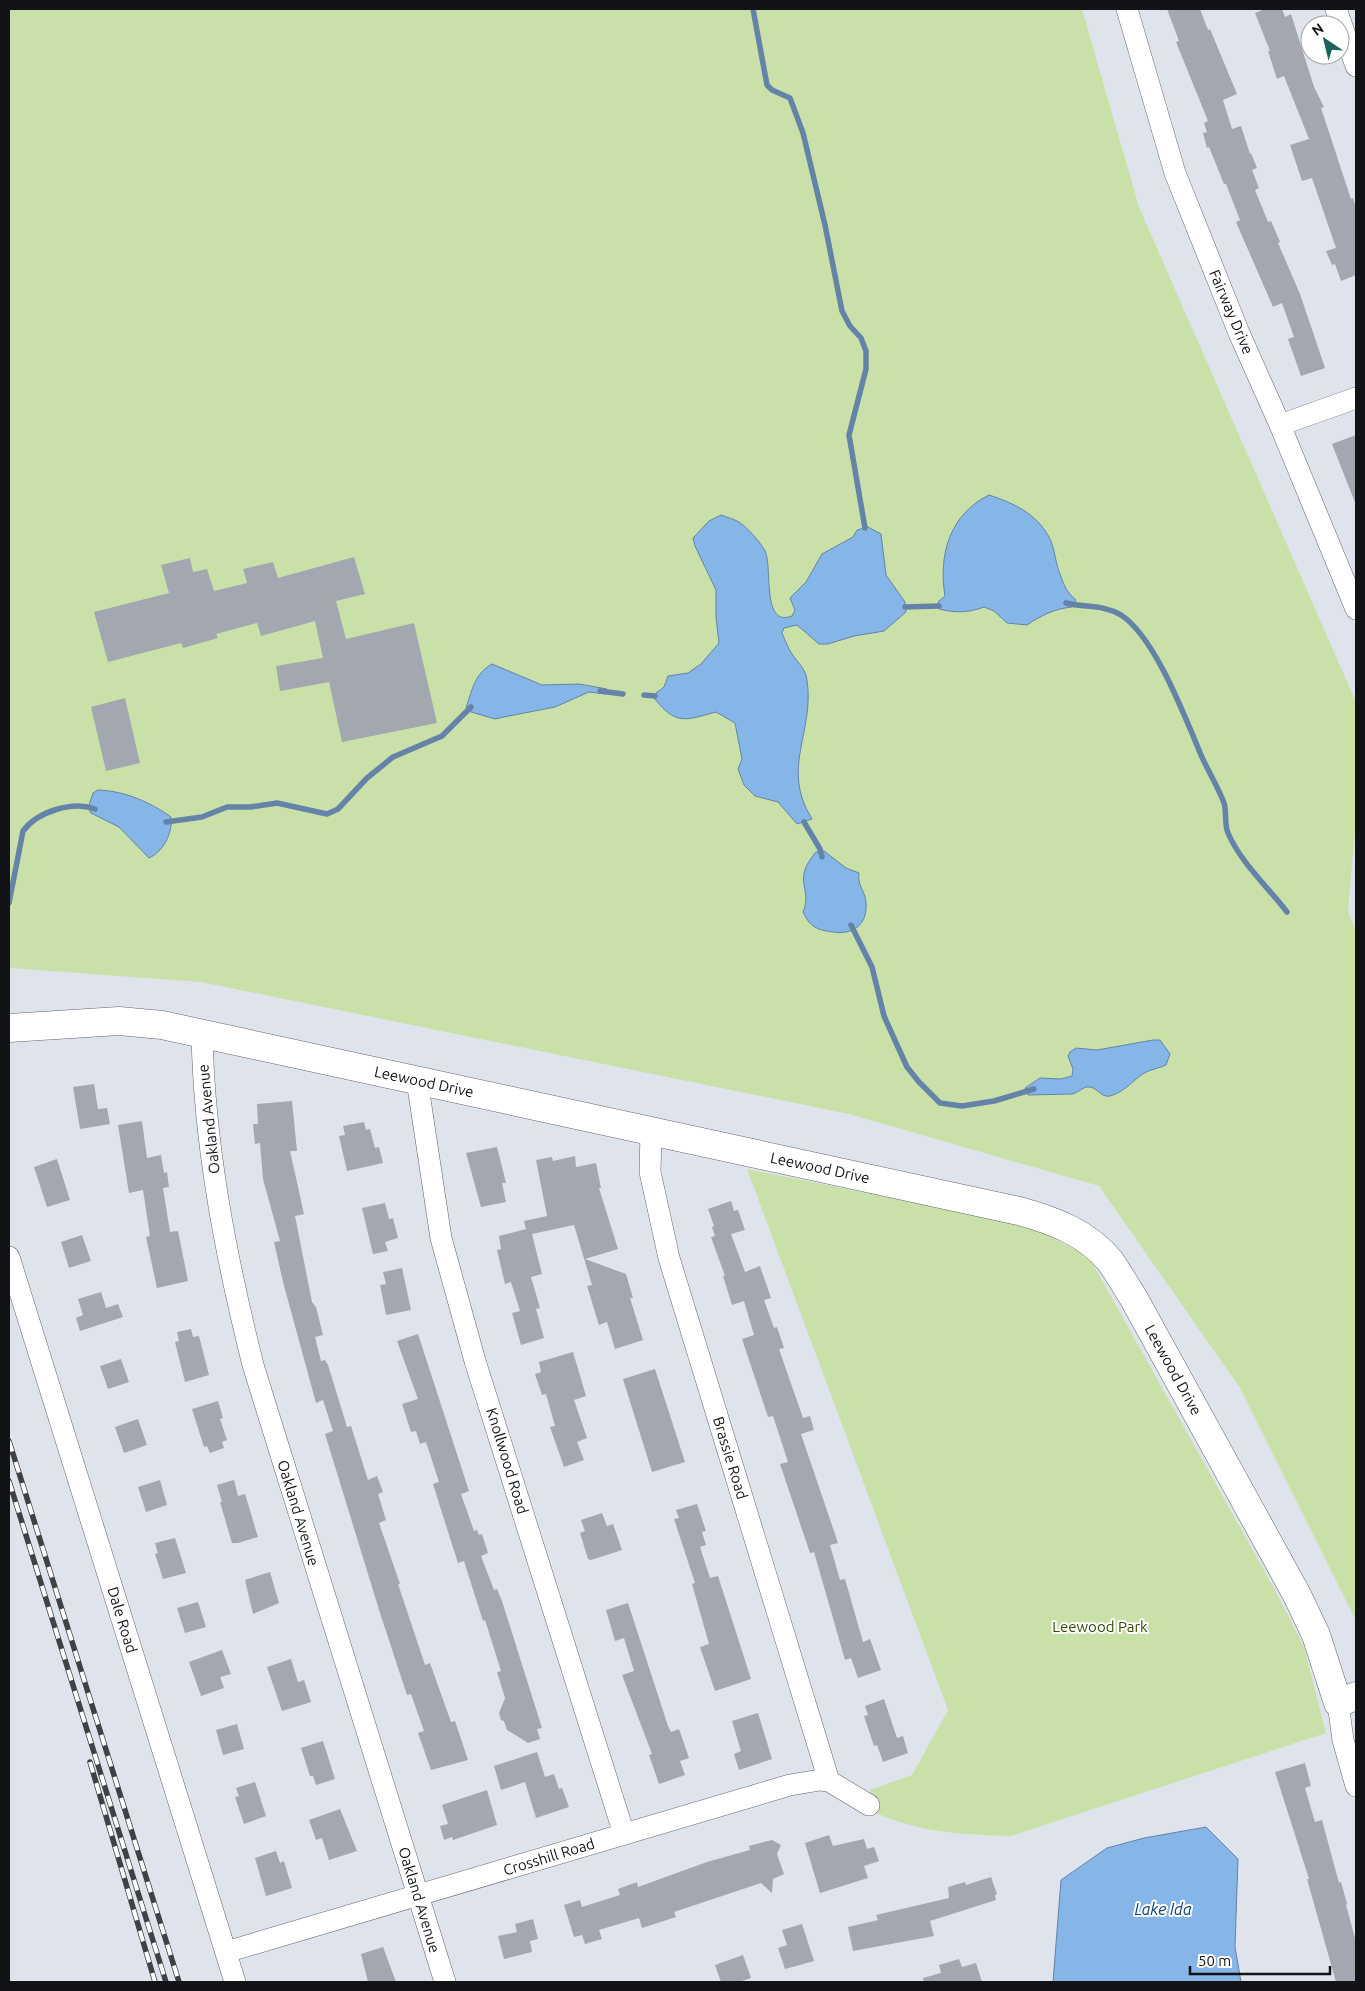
<svg xmlns="http://www.w3.org/2000/svg" width="1365" height="1991" viewBox="0 0 1365 1991" font-family="Ubuntu,sans-serif">
<style>
.green{fill:#c9e1a9}
.water{fill:#86b5e7;stroke:#6384a8}
.lines{fill:none;stroke-linecap:round;stroke-linejoin:round}
.stream{stroke:#6384a8;stroke-width:5.5}
.building{fill:#a3a7af}
.street-casing{stroke:#61656c;stroke-width:22}
.secondary-casing{stroke:#61656c;stroke-width:29}
.street{stroke:#fff;stroke-width:21}
.secondary{stroke:#fff;stroke-width:28}
.rail-casing{stroke:#3f4145;stroke-width:5.5}
.rail{stroke:#fff;stroke-width:4;stroke-dasharray:11;stroke-linecap:butt}
.labels{text-anchor:middle;stroke-width:4;stroke-linejoin:round;paint-order:stroke}
.street-label{font-size:15px;fill:#121316;stroke:#fff}
.park-label{font-size:15px;fill:#334901;stroke:#fff}
.water-label{font-size:16px;font-style:italic;fill:#0f4270;stroke:#fff}
</style>
<rect width="100%" height="100%" fill="#dfe4ec"/>
<path class="green" d="M9,9h1073l57,198 217,495v117l-8,92 8,20v690l-116,-233 -141,-202 -250,-72 -648,-132 -192,-14z
M747,1169l283,57 59,31 186,333 29,57 22,86 -315,103c-50,-1 -96,-4 -141,-26v-20l42,-15 36,-65z"/>
<path class="water" d="M989,495c24,8 47,18 60,42 6,11 6,25 11,37 4,11 7,19 16,26l-4,7c-18,2 -30,8 -45,18l-20,-2 -13,-12 -10,-4c-16,6 -29,6 -45,2l-1,-7 7,-6c-7,-41 5,-82 44,-101z
M721,515c5,2 13,4 18,7 8,5 22,21 26,29 8,16 -4,77 27,65l3,-6 -5,-12 16,-16 16,-28 31,-17 4,-7 11,-3 13,7 5,41 19,27 1,10 -22,19 -30,5 -26,8h-9l-22,-19 -13,3 -2,5c3,7 6,15 10,21 6,9 14,15 15,26 8,52 -27,88 5,139l-15,5 -19,-22 -23,-6 -11,-11 -6,-16 4,-10 -7,-36 -19,-11c-30,8 -40,14 -61,-13l1,-6 8,-6 4,-11 20,-3 13,-9 18,-21 -3,-26v-27l-21,-44 -2,-8 16,-17z
M492,664l50,21 37,-1 28,5 -1,5 -17,-2 -34,15 -51,10 -9,2 -27,-8 -2,-3c6,-17 8,-34 26,-44z
M98,790c27,1 52,12 73,27 2,16 -8,35 -22,41l-30,-31 -28,-14 -3,-5 5,-15z
M824,851l22,17 13,5c-2,12 6,18 7,29 2,23 -13,33 -33,30 -16,-2 -23,-5 -30,-20 10,-24 -12,-31 13,-60z
M1153,1040h7l10,14 -4,11c-9,4 -19,5 -26,11 -9,7 -18,17 -30,20 -9,2 -13,-9 -21,-9 -5,-1 -11,6 -17,7l-44,1 -3,-7 15,-10 21,1 11,-3 1,-7 -5,-13 2,-4 6,-4 21,2z
M1206,1827l32,32 -3,88 6,35h-188l8,-102 46,-32 37,-10z"/>
<g class="lines">
<path class="stream" d="M753,9l14,76 5,5 18,8 13,35 22,92 17,86 8,15 11,12 5,13v18l-17,66 16,93
M1066,603c20,5 36,1 55,12 34,22 64,102 80,140 7,16 17,32 23,48 3,9 0,21 4,30 13,30 39,53 59,79
M905,607l34,-1
M600,691l23,3
M644,695l11,1
M166,822l36,-5 25,-10h23l27,-4 50,11 11,-5 29,-31 26,-21 49,-21 29,-29
M804,822l16,27 2,8
M9,903l14,-72c15,-20 50,-30 72,-22
M851,925l21,42 12,49 23,51 12,15 21,21 22,3 32,-5 40,-12"/>
</g>
<path class="building" d="M1167,9h33l8,21 2,-1 27,65 -14,6 9,29 9,-3 9,28 1,-1 6,15 -5,2 7,18 -4,2 13,32 3,-1 9,21 -2,1 22,51 25,74 -24,8 -13,-37 6,-2 -12,-34 -9,4 -37,-85 4,-2 -14,-36h-2l-15,-37 -2,1 -4,-15 4,-1 -3,-9 4,-2 -32,-79 3,-1z
M1265,9h17l3,8 6,-3 23,73 10,20 -3,1 30,91 2,-1 3,11v66l-15,6 -6,-17 -3,1 -6,-14 10,-3 -24,-70 -10,3 -12,-36 19,-6 -25,-63 -7,3 -9,-28h2l-15,-38z
M1356,435v70l-24,-61z
M354,557l11,37 -29,7 10,38 68,-16 23,100 -95,19 -13,-60 -49,9 -4,-25 47,-8 -8,-37 -54,15 -4,-13 -41,11 2,4 -35,10 -2,-5 -73,19 -14,-50 75,-19 -8,-28 29,-7 3,14 14,-3 7,22 33,-8 -4,-14 30,-7 5,16z
M125,698l15,65 -34,8 -15,-64z
M94,1084l4,25 9,-1 3,16 -30,5 -7,-42z
M292,1101l5,50h-7l14,63 -9,2 17,86 4,5 7,28 -8,2 6,24 4,-1 3,5 19,62 4,-1 17,54 9,-4 6,16 -5,2 8,26 -7,3 21,61h-2l27,81 5,-2 21,59 4,-1 13,39 -37,10 -13,-37 6,-2 -13,-37 -4,1 -27,-82 -55,-179 8,-3 -10,-31 -7,3 -33,-121 -9,-40 6,-1 -17,-62 -3,-36 -5,1 -2,-20h5l-1,-20z
M142,1121l5,37 14,-3 3,18 3,-1 2,15 -6,1 7,44 8,-1 10,50 -31,7 -11,-51 4,-1 -7,-46 -14,3 -11,-68z
M364,1122l2,8 4,-1 5,19 4,-1 4,16 -36,8 -8,-35 6,-1 -2,-9z
M497,1147l9,36h-4l4,19 -25,5 -15,-54z
M575,1156l1,11 20,-4 5,25h-2l19,61 -33,10 41,15 7,24h-3l13,42 -28,9 -8,-27 -8,3 -12,-39 5,-1 -18,-60 -42,9 10,40 -11,3 9,31 -4,1 8,29 -23,7 -9,-32 8,-2 -9,-29 -6,2 -8,-34 4,-1 -2,-13 27,-7 -2,-8 23,-5 -11,-56 16,-3 1,4z
M57,1159l13,41 -23,7 -13,-40z
M731,1201l3,10 4,-1 7,20 -14,4 14,38 15,-6 11,32 -7,2 10,28 3,-1 7,21 -5,1 24,69 7,-2 4,14 -13,4 37,109 -8,2 10,35 5,-1 18,63 7,-3 11,31 -23,8 -7,-20 -6,2 -31,-108 -4,1 -30,-89 8,-2 -15,-46 -5,1 -26,-78 12,-4 -10,-34 -12,4 -9,-29h2l-14,-39 4,-1 -3,-9 2,-1 -6,-17z
M385,1203l4,16 4,-1 5,20 -13,4 3,9 -15,3 -11,-46z
M82,1235l9,26 -22,7 -8,-26z
M402,1268l9,42 -25,5 -6,-30 6,-1 -3,-12z
M101,1292l5,16 12,-4 5,13 -43,14 -4,-13 7,-3 -5,-16z
M191,1329l2,8 6,-1 10,39 -24,7 -10,-40 4,-1 -2,-9z
M418,1334l51,157 -8,3 13,37 3,-1 2,5 3,-1 6,19 -7,3 13,34 3,-1 5,12 40,127 -5,1 3,10 -12,4 -21,-13 -3,-9 -3,-1 -2,-7 6,-15 -8,-26 4,-1 -16,-51 -2,1 -19,-60 -6,2 -9,-28 -16,-51 6,-2 -13,-40 -6,2 -4,-13 -5,1 -9,-28 16,-5 -21,-58z
M573,1352l13,44 -12,4 13,38 -10,4 7,18 -20,7 -14,-40 5,-1 -9,-32 -4,1 -7,-21 6,-2 -2,-10z
M121,1359l8,23 -21,7 -8,-23z
M655,1369l30,93 -33,10 -29,-93z
M218,1401l5,17 -3,1 7,21 -5,2 2,6 -14,5 -3,-7 -3,1 -12,-38z
M138,1419l9,26 -23,8 -9,-26z
M160,1480l7,25 -21,7 -8,-25z
M234,1480l4,16 7,-2 13,43 -20,6h-6l-12,-41h2l-5,-17z
M697,1504l9,27 -4,1 4,13 -6,2 10,31 8,-2 33,103 -36,12 -15,-44 9,-3 -17,-60 3,-1 -21,-64 5,-1 -3,-8z
M602,1513l5,13 6,-2 9,26 -31,10 -3,-1 -8,-26 5,-2 -4,-11z
M175,1538l11,35 -23,6 -8,-25 3,-1 -3,-10z
M270,1572l9,31 -26,11 -8,-34z
M198,1602l8,25 -21,6 -8,-25z
M628,1603l40,123 3,6 8,-3 10,29 -9,3 5,14 -26,9 -10,-29 3,-1 -30,-79 12,-4 -10,-33 -9,3 -9,-31z
M222,1650l9,24 -11,3 4,11 -23,8 -12,-34z
M291,1659l7,23 6,-2 7,22 -29,9 -15,-44z
M884,1699l13,39 6,-2 5,17 -25,9 -6,-17 -3,1 -10,-30 4,-1 -3,-9z
M758,1713l14,46 -33,11 -5,-16 7,-3 -9,-30z
M237,1724l7,25 -21,6 -7,-25z
M323,1741l12,38 -19,6 -3,-9h-3l-9,-28z
M537,1752l8,25 9,-3 5,15 3,-1 7,19 -33,11 -11,-36 -24,8 -7,-24z
M1305,1763l6,23 -6,2 10,34 7,-2 17,63 2,-1 6,22 -1,1 10,37v40h-20l-29,-103h2l-34,-107z
M255,1782l11,34 -22,8 -9,-27 4,-1 -3,-8z
M487,1790l10,35 -44,15 -1,-3 -8,3 -4,-14 8,-2 -6,-19z
M340,1809l17,42 -28,9 -7,-22 -6,2 -7,-20z
M829,1835l4,11 31,-7 3,10 7,-2 5,14 -15,5 4,12 -48,15 -15,-50z
M772,1840l9,5 -4,9 7,20 -11,5 -1,14 -11,-10 -87,29 2,5 -34,11 -3,-10 -40,12 3,9 -17,5 -3,-9 -8,2 -10,-32 16,-5 2,7 38,-12 -2,-6 19,-7 1,5 69,-25 43,-12 -1,-4z
M276,1851l4,12 4,-2 8,27 -26,8 -11,-38z
M991,1877l6,17 -2,1 1,5 -66,21 4,15 -81,15 -5,-24 30,-7 -2,-5 73,-17 -1,-11 17,-5 1,3z
M533,1919l5,20 -8,2 2,11 -28,7 -6,-23 19,-4 -2,-8z
M802,1924l12,37 -29,8 -7,-21 9,-3 -5,-15z
M383,1947l13,35h-28l-7,-28z
M743,1955l8,23 -12,4h-18l-6,-17z
M959,1959l3,8 14,-4 6,19h-58l-1,-4 18,-5 -2,-8z"/>
<g class="lines">
<g class="street-casing">
<path id="street" d="M1127,9l48,164 64,160 41,92 76,184
M1336,9l20,57
M1280,425l76,-27
M202,1033c2,112 24,224 51,332l192,617
M417,1080l24,158 34,123 149,473
M651,1132l-1,40 19,86 160,523
M9,1257l226,725
M1338,1703l5,37 13,46
M226,1952l564,-167 30,-5 9,1 40,24"/>
</g>
<g class="secondary-casing">
<path id="secondary" d="M9,1028l110,-7 43,4 857,186c34,9 68,22 91,50 8,11 15,24 23,36l164,298 19,40 22,68 18,-7"/>
</g>
<use href="#street" class="street"/>
<use href="#secondary" class="secondary"/>
<g class="rail-casing">
<path id="rail" d="M9,1441l170,541
M9,1481l157,501
M90,1762l65,220"/>
</g>
<use href="#rail" class="rail"/>
</g>
<g class="labels">
<g class="street-label">
<text transform="translate(1231 312) rotate(67)" y="5">Fairway Drive</text>
<text transform="translate(424 1082) rotate(12)" y="5">Leewood Drive</text>
<text transform="translate(209 1119) rotate(-96)" y="5">Oakland Avenue</text>
<text transform="translate(820 1168) rotate(12)" y="5">Leewood Drive</text>
<text transform="translate(1173 1370) rotate(61)" y="5">Leewood Drive</text>
<text transform="translate(730 1458) rotate(73)" y="5">Brassie Road</text>
<text transform="translate(507 1461) rotate(73)" y="5">Knollwood Road</text>
<text transform="translate(298 1513) rotate(73)" y="5">Oakland Avenue</text>
<text transform="translate(122 1620) rotate(73)" y="5">Dale Road</text>
<text transform="translate(549 1857) rotate(-17)" y="5">Crosshill Road</text>
<text transform="translate(419 1900) rotate(73)" y="5">Oakland Avenue</text>
</g>
<g class="park-label">
<text x="1100" y="1632">Leewood Park</text>
</g>
<g class="water-label">
<text x="1163" y="1915">Lake Ida</text>
</g>
</g>
<rect width="1365" height="1991" fill="none" stroke="#121316" stroke-width="20"/>
<g transform="translate(1325 40) rotate(325)"><circle r="24" fill="#ffffff" stroke="#a0a1a2"/>
<path d="M0-4L9 19L0 12L-9 19Z" fill="#18635a"/>
<text y="-8" font-size="14" font-weight="bold" text-anchor="middle" fill="#121316">N</text>
</g>
<path d="M1190 1966v8h140v-8" fill="none" stroke="#121316" stroke-width="2.5"/>
<text x="1198" y="1966" font-size="15" fill="#121316" stroke="#ffffff" stroke-width="4" paint-order="stroke">50 m</text>
</svg>
